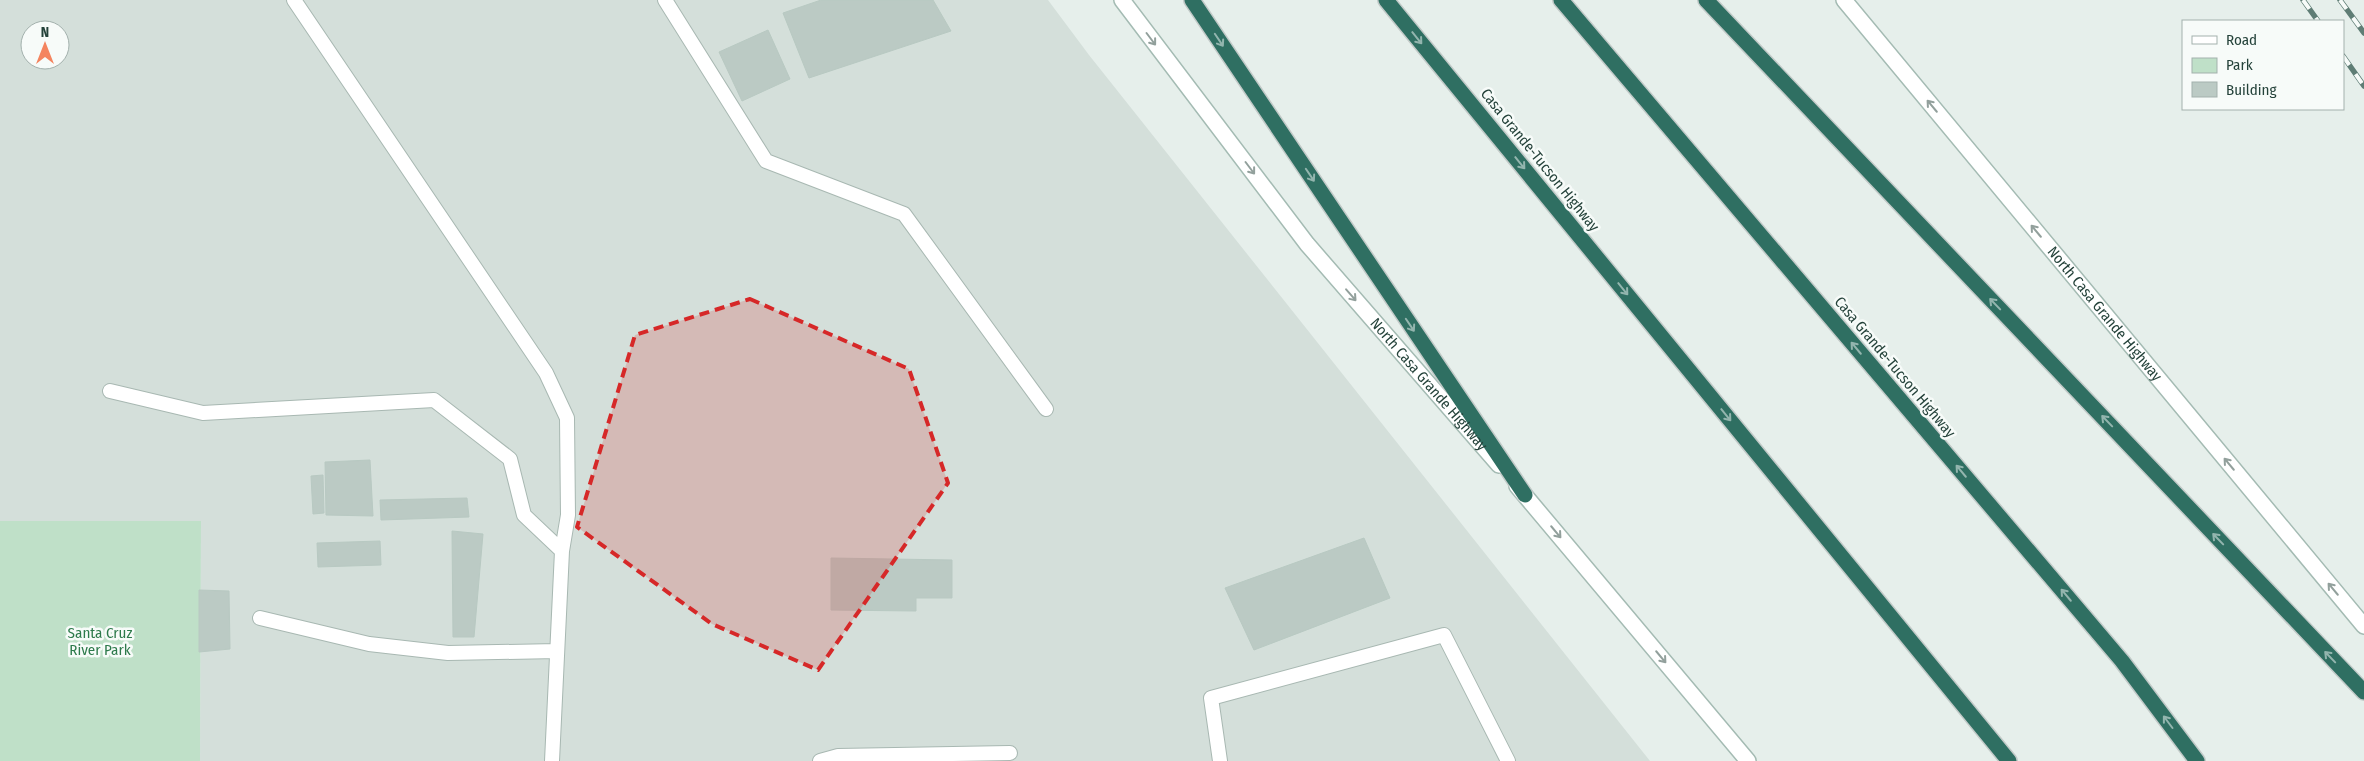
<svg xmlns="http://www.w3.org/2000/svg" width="2364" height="761" viewBox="0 0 2364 761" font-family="'Fira Sans Condensed',sans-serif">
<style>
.built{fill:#d4dfda;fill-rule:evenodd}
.green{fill:#bfe0c8}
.building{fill:#bbcac4;stroke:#b8c9c2}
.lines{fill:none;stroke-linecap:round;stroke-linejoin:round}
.service-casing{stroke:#a8b8b2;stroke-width:16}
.secondary-casing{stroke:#a4bbb3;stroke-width:18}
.motorway-casing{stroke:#c2cac8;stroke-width:18}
.service{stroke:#fff;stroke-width:14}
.secondary{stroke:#fff;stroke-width:15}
.motorway{stroke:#2f6f62;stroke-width:15}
.rail-casing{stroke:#5f7d75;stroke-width:5.5}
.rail{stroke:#f7fbf9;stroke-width:4;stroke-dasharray:11;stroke-linecap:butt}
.oneway{stroke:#93b5ae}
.oneway2{stroke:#92a09c}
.marked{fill:#d62828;fill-opacity:0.2;stroke:#d62828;stroke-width:4;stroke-dasharray:10 6;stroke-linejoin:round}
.labels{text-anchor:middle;stroke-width:5;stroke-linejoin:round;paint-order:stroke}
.street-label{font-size:15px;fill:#24423a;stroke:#f7fbf9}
.park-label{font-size:15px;fill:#2d7a4b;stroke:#f7fbf9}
</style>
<rect width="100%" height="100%" fill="#e6efeb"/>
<path class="built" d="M0,0h1048l41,55 561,706h-1450l1,-240h-201zM30,30h30v30h-30z"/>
<path class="green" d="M0,521h201l-1,240h-200z"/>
<path class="building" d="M821,0h112l18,31 -142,47 -26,-65z
M768,30l22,49 -48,22 -23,-49z
M370,460l3,56 -47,-1 -1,-53z
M323,475l1,38 -11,1 -2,-38z
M467,498l2,19 -88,3 -1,-20z
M452,531l31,3 -9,103h-21z
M1364,538l26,60 -136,52 -29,-62z
M380,541l1,24 -63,2 -1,-24z
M831,558l121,2v38h-36v13l-85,-1z
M199,590l30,1 1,58 -31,3z"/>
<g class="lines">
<g class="service-casing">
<path id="service" d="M294,0l252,373 21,45 1,97 -6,36 -10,210
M665,0l101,161 138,53 142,195
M110,391l93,22 231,-13 76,59 14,56 38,36
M260,618l109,26 79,9 109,-2
M820,761l18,-5 172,-3
M1220,761l-9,-63 233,-63 64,126"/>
</g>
<g class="secondary-casing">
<g id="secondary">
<path id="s1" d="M1122,0l185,244 192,221"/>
<path id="s2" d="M1844,0l520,626"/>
<path d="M1517,486l231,275"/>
</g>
</g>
<g class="motorway-casing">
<path id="motorway" d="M1192,0l333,495
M1386,0l623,761
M1561,0l561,661 75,100
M1706,0l658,692"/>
</g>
<use href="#service" class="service"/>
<use href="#secondary" class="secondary"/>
<use href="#motorway" class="motorway"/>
<g class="rail-casing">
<path id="rail" d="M2303,0l15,21
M2340,0l24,33
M2343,56l21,30"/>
</g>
<use href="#rail" class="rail"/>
</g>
<defs><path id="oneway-shaft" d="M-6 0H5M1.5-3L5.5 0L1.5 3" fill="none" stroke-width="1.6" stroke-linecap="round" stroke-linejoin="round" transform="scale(1.25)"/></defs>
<g class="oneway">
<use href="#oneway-shaft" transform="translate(1417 38) rotate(51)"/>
<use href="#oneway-shaft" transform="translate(1219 40) rotate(56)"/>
<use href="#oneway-shaft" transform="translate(1520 163) rotate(51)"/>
<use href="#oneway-shaft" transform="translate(1310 175) rotate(56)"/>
<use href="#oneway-shaft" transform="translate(1623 289) rotate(51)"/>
<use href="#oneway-shaft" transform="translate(1995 304) rotate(-134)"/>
<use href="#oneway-shaft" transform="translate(1410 325) rotate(56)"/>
<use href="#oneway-shaft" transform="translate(1856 348) rotate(-130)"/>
<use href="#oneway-shaft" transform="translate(1726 415) rotate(51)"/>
<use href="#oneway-shaft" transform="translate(2107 421) rotate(-134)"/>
<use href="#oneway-shaft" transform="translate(1961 471) rotate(-130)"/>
<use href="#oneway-shaft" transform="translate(2218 539) rotate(-134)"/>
<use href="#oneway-shaft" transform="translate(2066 595) rotate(-130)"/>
<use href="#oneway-shaft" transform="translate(2330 657) rotate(-134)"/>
<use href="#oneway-shaft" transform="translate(2168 722) rotate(-127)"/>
</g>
<g class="oneway2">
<use href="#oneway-shaft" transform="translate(1151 39) rotate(53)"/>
<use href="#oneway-shaft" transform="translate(1932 106) rotate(-130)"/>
<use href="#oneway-shaft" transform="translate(1250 168) rotate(53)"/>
<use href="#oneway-shaft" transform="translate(2036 231) rotate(-130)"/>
<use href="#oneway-shaft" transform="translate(1351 295) rotate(49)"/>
<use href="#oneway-shaft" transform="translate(2229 464) rotate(-130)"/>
<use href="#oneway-shaft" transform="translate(1556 532) rotate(50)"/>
<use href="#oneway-shaft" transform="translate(2333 589) rotate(-130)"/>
<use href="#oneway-shaft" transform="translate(1661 657) rotate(50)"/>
</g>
<path class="marked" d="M750,299l159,70 39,114 -130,187 -106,-46 -135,-97 58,-192z"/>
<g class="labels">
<g class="street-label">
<text transform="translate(1540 160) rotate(51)" y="5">Casa Grande-Tucson Highway</text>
<text dy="5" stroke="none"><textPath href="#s2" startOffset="408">North Casa Grande Highway</textPath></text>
<text transform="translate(1895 367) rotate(50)" y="5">Casa Grande-Tucson Highway</text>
<text dy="5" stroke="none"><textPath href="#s1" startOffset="492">North Casa Grande Highway</textPath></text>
</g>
<g class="park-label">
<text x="100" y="638">Santa Cruz<tspan x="100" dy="17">River Park</tspan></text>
</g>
</g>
<rect x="2182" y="20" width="162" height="90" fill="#f7fbf9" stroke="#a3b1ad"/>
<rect x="2192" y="36" width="25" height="8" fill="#ffffff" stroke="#a3b1ad"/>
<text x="2226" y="45" font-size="15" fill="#24423a">Road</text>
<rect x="2192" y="58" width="25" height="15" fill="#bfe0c8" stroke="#a3b1ad"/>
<text x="2226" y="70" font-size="15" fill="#24423a">Park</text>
<rect x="2192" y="82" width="25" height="15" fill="#bbcac4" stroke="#a3b1ad"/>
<text x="2226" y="95" font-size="15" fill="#24423a">Building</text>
<g transform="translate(45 45)"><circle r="24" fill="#f7fbf9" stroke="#a3b1ad"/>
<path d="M0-4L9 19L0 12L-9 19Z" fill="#f4845f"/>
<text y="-8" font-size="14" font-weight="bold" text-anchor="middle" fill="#24423a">N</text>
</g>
</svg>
